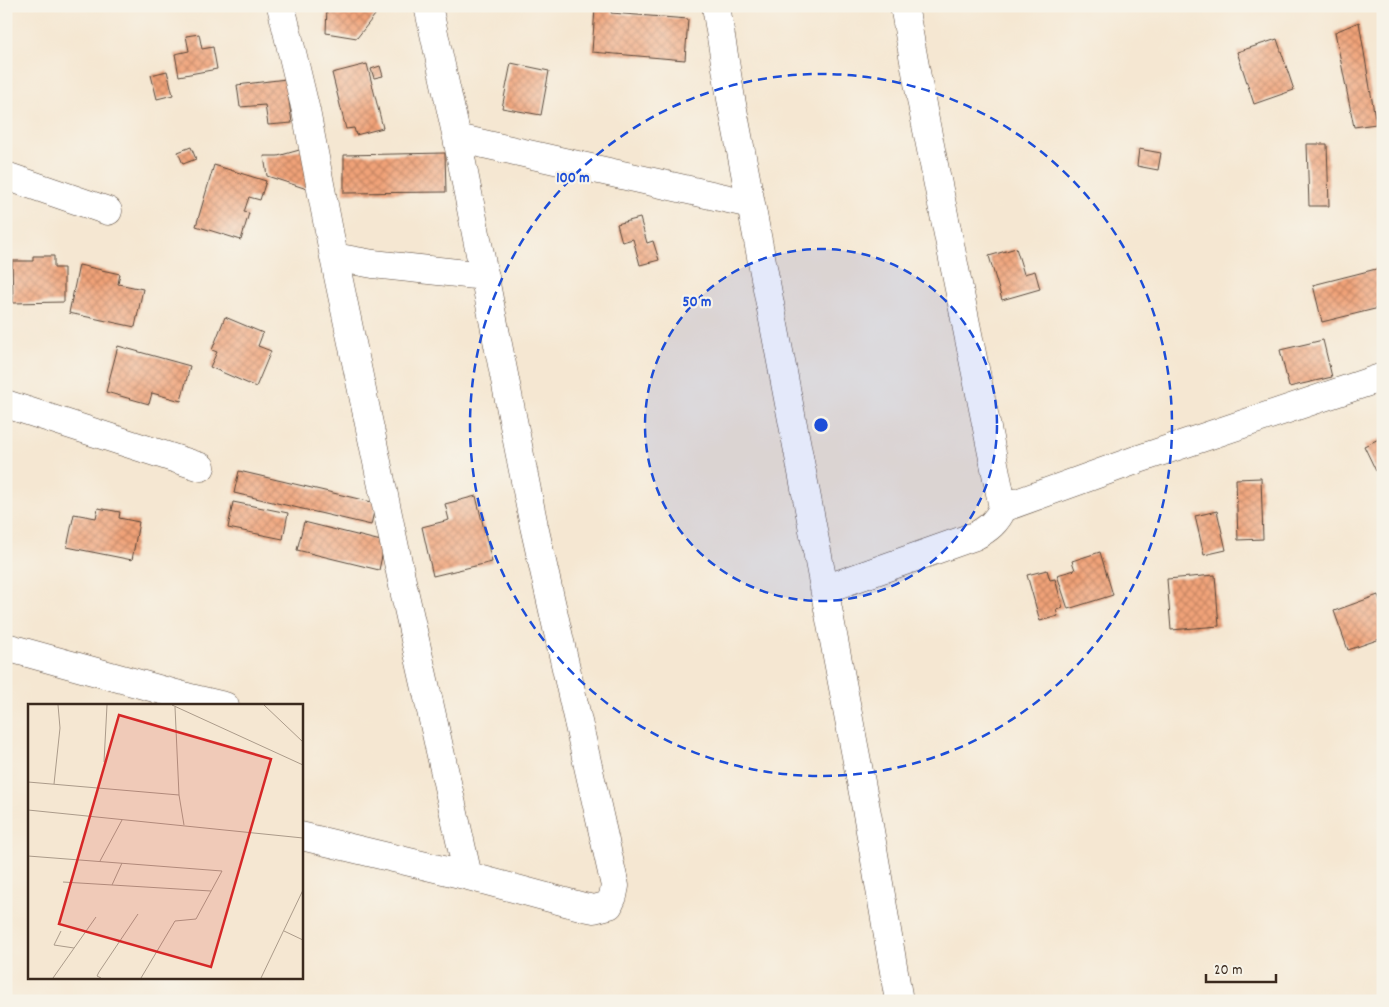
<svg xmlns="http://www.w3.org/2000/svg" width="1389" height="1007" viewBox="0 0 1389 1007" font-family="Dekko,sans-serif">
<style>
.building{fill:url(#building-cross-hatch)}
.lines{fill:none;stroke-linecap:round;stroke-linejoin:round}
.street-casing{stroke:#574639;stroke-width:29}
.street{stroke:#fff;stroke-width:28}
.ring{fill:none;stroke:#1d4ed8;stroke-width:2.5;stroke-dasharray:9 6}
.inset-road{fill:none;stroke:#ab9b8a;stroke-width:1}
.view{fill:#d62828;fill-opacity:0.15;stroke:#d62828;stroke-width:2.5}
.inset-edge{fill:none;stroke:#3b2a1e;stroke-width:2.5}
.centre{fill:#1d4ed8;stroke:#f7f3e8;stroke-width:2.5}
.ring-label{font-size:15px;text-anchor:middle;font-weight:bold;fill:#1d4ed8;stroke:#f7f3e8;stroke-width:4.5;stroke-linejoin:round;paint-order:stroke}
</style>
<defs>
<pattern id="building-cross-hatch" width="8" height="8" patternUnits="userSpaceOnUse" patternTransform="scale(1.25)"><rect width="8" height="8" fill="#f0a278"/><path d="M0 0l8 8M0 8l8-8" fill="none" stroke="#c48462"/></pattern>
</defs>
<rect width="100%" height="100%" fill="#f7f3e8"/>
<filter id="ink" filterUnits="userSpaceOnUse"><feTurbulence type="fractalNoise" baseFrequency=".02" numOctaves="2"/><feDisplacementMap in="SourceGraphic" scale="10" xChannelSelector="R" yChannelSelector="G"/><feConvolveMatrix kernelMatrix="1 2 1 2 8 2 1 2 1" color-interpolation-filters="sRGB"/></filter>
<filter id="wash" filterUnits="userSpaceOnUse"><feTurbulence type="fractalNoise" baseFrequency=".0096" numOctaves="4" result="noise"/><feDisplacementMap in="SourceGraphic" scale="20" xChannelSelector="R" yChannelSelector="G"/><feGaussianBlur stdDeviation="1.12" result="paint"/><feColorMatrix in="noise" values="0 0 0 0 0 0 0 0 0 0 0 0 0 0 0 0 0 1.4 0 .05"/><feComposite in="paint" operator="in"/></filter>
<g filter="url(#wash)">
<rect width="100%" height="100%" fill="#f5e7d2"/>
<g id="blocks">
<path class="building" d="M170,6h39v2l-39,2z
M327,6h47l1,9 -18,23 -31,-5z
M595,8l17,1 -1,4 77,6 -3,41 -93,-8z
M1359,22l17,102 -22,3 -19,-95z
M199,34l3,15 11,-2 4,22 -38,7 -4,-22 14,-3 -3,-15z
M1277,39l17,51 -40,14 -17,-52z
M511,63l38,8 -8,44 -39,-7z
M367,64l16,64 -27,7 -2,-7 -8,1 -14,-56z
M380,66l3,10 -9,2 -3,-9z
M167,71l6,24 -16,4 -6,-24z
M286,79l6,44 -24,2 -3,-20 -25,2 -3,-22z
M1307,144h20l2,62h-20z
M191,147l5,12 -13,5 -5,-12z
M303,149l8,37 -7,2 -37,-12 -3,-20h14z
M1139,149l22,4 -3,17 -21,-4z
M445,153l1,39 -102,1v-38z
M214,165l52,16 -6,19 -11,-3 -5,15 5,1 -8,27 -45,-14z
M640,218l7,25 6,-2 6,19 -19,5 -7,-26 -11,3 -5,-18z
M1016,248l8,26 11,-3 5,18 -38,11 -13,-44z
M33,256h21v12h10v34l-51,1 -1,-42h21z
M79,265l41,9 -2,10 25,5 -8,38 -66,-14z
M1380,268l3,9v30l-61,15 -9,-37z
M225,317l38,16 -5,13 13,5 -15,36 -46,-20 7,-15 -5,-2z
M1323,340l9,37 -43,10 -9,-37z
M118,346l72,20 -9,35 -29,-8 -3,11 -43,-12z
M1383,437v31l-7,3 -12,-25z
M239,471l137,32 -5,22 -137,-32z
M1261,478l2,61 -25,1 -2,-61z
M476,496l16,66 -59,14 -11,-49 27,-7 -4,-16z
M233,502l55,11 -5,26 -55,-11z
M98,508l22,4 -1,6 20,4 -7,38 -65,-13 7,-33 22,4z
M1217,511l9,39 -22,5 -9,-39z
M304,522l81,20 -6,28 -82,-20z
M1100,552l13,43 -45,14 -11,-34 18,-5 -3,-9z
M1047,570l3,10 5,-1 8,29 -7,2 2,6 -18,5 -13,-46z
M1215,575l4,51 -48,4 -4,-51z
M1378,595l5,13v30l-35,12 -14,-39z"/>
</g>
</g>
<g filter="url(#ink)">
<use href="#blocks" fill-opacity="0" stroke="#574639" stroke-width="1"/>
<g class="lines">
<g class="street-casing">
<path id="street" d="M281,6l25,105 28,146 69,329 65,290
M716,6l15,93 137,720 31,182
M457,138l294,66
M6,176l102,35
M334,257l39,7 112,12
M6,404l195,63
M1003,508l133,-48 247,-83
M825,589l150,-53c13,-7 22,-14 28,-28l-80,-398 -19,-104
M6,647l181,50 38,9
M301,836l167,40 116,31 10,2 15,-4 4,-9 2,-10 -81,-360 -77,-388 -29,-132"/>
</g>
<use href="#street" class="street"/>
</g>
</g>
<circle cx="821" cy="425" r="176" fill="#1d4ed8" fill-opacity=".12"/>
<g class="ring">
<circle cx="821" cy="425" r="176"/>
<circle cx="821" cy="425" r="351"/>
</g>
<g transform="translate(28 704)">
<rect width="275" height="275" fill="#f5e7d2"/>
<path class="inset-road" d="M144,1l131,60M236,1l39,37M147,3l4,88M76,58l3,-57M0,78l151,13 5,30M26,80l6,-56 -2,-23M0,106l275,28M0,152l194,15 -26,48 -21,2 -34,57M72,157l22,-41M35,178l148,9M84,181l10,-22M33,227l-7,14 20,3M256,227l19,9M25,274l43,-61M73,274l-4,-2 2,-4 39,-58M233,274l42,-88"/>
<path class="view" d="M91,11l152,44 -60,208 -152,-43z"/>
<rect width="275" height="275" class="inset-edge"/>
</g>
<circle cx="821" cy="425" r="8" class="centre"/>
<g class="ring-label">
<text x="573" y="182">100 m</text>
<text x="697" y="306">50 m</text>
</g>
<rect width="1389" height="1007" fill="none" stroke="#f7f3e8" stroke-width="25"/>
<path d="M1206 974v8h70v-8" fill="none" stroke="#3b2a1e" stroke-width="2.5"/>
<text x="1214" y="974" font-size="15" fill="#3b2a1e" stroke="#f7f3e8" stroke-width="4" paint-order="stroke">20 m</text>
</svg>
